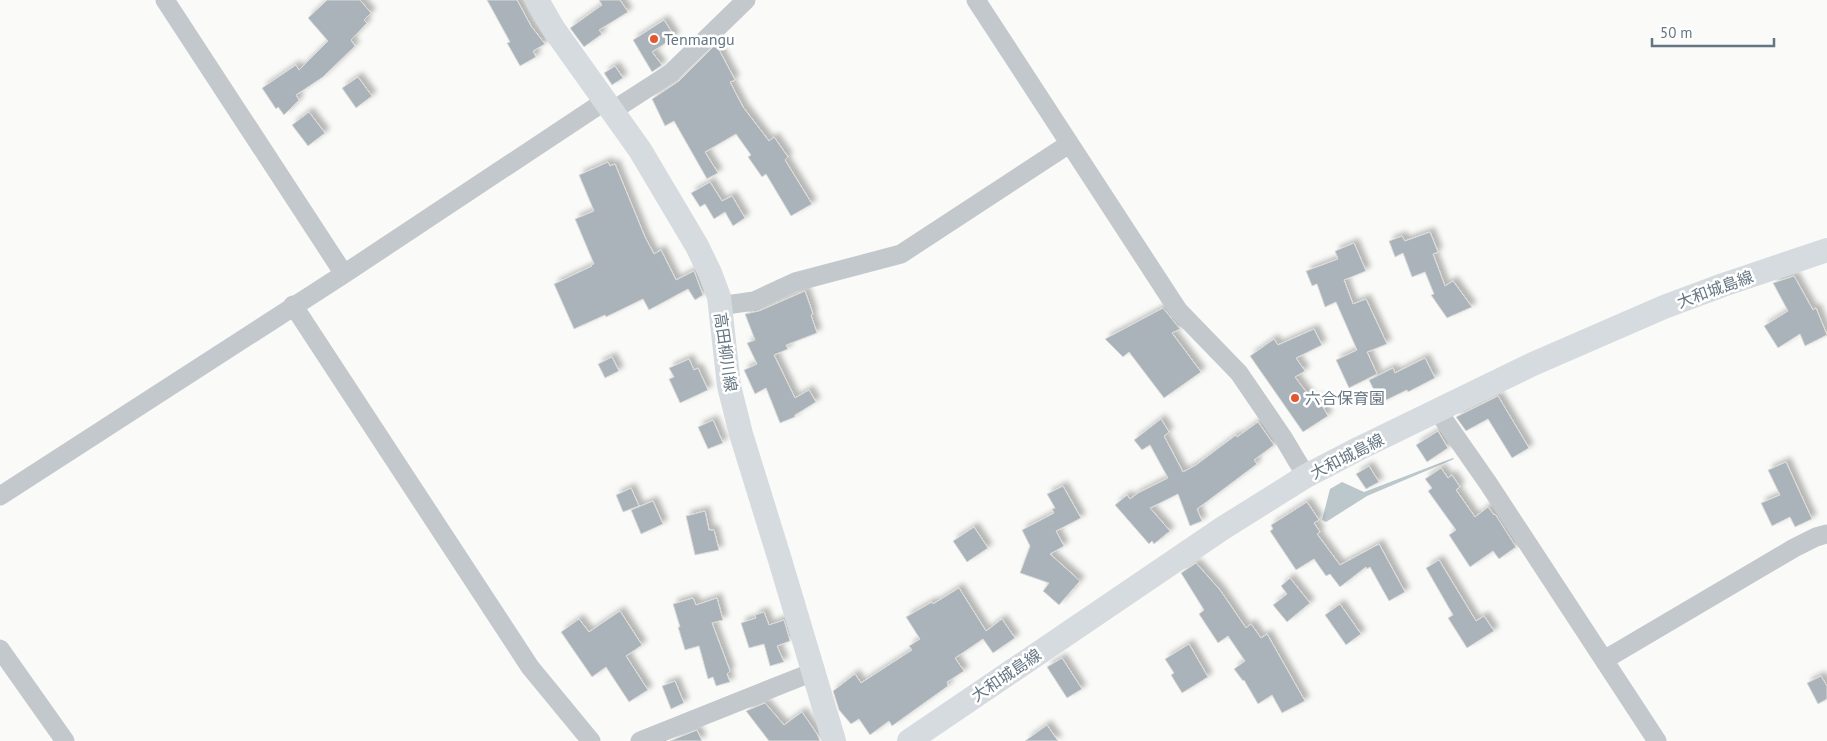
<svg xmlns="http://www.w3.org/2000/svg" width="1827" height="741" viewBox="0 0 1827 741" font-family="'PT Sans','Noto Sans JP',sans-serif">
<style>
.water{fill:#bbc7cb}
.building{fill:#aab3b9;stroke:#dcdcda;filter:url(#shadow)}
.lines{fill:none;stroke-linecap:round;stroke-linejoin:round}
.minor{stroke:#c3c8cc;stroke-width:19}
.major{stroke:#d6dbdf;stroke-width:24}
.poi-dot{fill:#e4572e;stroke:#fff;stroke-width:2}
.labels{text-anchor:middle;stroke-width:5;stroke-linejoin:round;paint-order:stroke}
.poi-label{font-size:16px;fill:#657683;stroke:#fff;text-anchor:start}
.street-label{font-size:16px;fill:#657683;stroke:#fff}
</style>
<defs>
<filter id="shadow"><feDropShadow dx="4.5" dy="-4.5" stdDeviation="2.5" flood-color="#0004"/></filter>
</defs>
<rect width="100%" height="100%" fill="#fafaf8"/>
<path class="water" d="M1453,458l1,1 -87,37 -41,26 -4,-2 8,-31 12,-7 22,10z"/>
<path class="building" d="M327,0h33l11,13 -7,7 3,3 -16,17 4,6 -32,31 -27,18 3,5 -15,15 -6,-8 -2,2 -14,-21 34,-23 3,5 29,-29 -20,-23z
M487,0h30l14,26 14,18 -12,7 3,6 -16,9 -13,-23 3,-1z
M599,0h21l8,12 -29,18 3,4 -18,13 -14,-19 32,-23z
M664,20l11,17 -23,15 10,13 -10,7 -19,-32z
M716,44l19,36 -5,2 13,25 26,34 5,-4 14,20 -3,3 27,44 -21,12 -25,-42 -4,3 -14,-20 3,-2 -15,-21 -31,18 13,21 -11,6 -33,-58 -9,5 -13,-27 27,-18z
M615,66l8,12 -11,7 -8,-12z
M358,77l14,19 -16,12 -14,-20z
M309,112l16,21 -17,13 -16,-21z
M608,162l2,4 5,-2 30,73 9,17 7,-4 15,30 18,-9 9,24 -8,5 -7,-11 -39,21 -6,-11 -37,18 -1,-2 -31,14 -20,-45 38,-18 -1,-1 3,-1 -19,-45 19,-8 -15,-36z
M710,182l12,19 10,-5 13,22 -12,8 -8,-14 -11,7 -9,-15 -5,3 -9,-14z
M1430,232l8,20 -5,2 12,32 8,-5 19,26 -25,11 -16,-23 3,-1 -9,-22 -13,5 -9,-24 -8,4 -6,-16 13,-5 3,5z
M1354,243l12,28 -22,9 9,24 13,-5 21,45 -20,8 10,22 -28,14 -13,-28 21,-10 -21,-48 -11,5 -8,-23 -5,2 -6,-15 32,-12 -3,-8z
M1794,276l19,34 3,-2 11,27 -22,11 -5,-12 -22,14 -14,-22 24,-15 -15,-28z
M805,291l8,23 -2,1 6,18 -31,12 2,4 -14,6 21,43 14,-8 7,12 -21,13v2l-15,6 -14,-35 -11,6 -11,-24 13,-6 -10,-21 8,-3 -10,-26 14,-3z
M1163,308l17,21 -8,4 29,39 -37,26 -35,-46 -6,5 -18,-18z
M1314,329l8,16 -26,13 9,13 -10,6 18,24 5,-3 10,18 -25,16 -53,-76 24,-17 4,6z
M612,357l7,14 -14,7 -7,-14z
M1425,358l10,20 -27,14 -1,-2 -27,13 -11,-23 24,-12 2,5z
M689,359l5,11 4,-2 10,22 -28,13 -11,-24 5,-2 -5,-9z
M1498,396l31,52 -17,10 -24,-39 -22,12 -10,-14z
M1161,419l8,13 -5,4 19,36 13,-7 40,-30 1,2 21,-15 16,23 -20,15 3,4 -60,45 5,12 -12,5 -12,-32 -28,14 20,23 -16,13 -2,-3 -3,3 -34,-39 12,-10 3,4 8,-6 30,-15 -18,-33 -8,5 -8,-10z
M713,420l10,23 -15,6 -10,-22z
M1438,431l10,17 -21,14 -11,-17z
M1786,462l26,57 -17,8 -5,-10 -18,9 -11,-23 19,-8 -12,-25z
M1369,466l10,16 -13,7 -10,-15z
M1441,468l7,10 4,-3 8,12 -4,3 19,27 13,-10 6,8 1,-1 21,33 -17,12 -6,-8 -23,16 -21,-32 7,-5 -28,-39 4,-3 -7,-9z
M1063,486l18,32 -25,13 8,15 -14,8 30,27 -21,24 -16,-14 6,-8 -29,-10 10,-27 -8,-16 32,-17 -2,-4 3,-1 -8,-14z
M631,488l8,18 -16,6 -7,-17z
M653,501l10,23 -22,10 -10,-24z
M1307,502l12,18 -5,3 6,9 -3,2 23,31 39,-21 26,48 -16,9 -19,-34 -3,2 -1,-2 -26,20 -10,-13 -4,2 -12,-17 -18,11 -26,-39 3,-2 -2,-4z
M705,511l4,19h5l5,20 -24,5 -9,-39z
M974,527l14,21 -21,14 -14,-21z
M1439,560l37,61 8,-5 10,15 -27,17 -19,-30 5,-3 -27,-47z
M1196,563l24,27 26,38 5,-4 10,14 6,-4 38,67 -23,12 -10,-18 -14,9 -14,-24 -1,1 -9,-12 11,-8 -17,-25 -10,7 -19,-29 5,-4 -23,-37z
M1290,578l20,25 -23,19 -14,-17 14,-11 -6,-8z
M959,588l27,43 16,-12 13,19 -22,15 -10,-14 -28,19 9,13 -17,11 1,4 -56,40 -3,-5 -19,14 -11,-16 -8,5 -12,-14 -6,-19 22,-17 6,9 51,-33 -3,-4 11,-7 -14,-22 26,-15 1,2z
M693,598l3,7 21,-7 6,22 -11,3 18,48 -3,3 3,8 -14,4 -3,-9 -5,2 -9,-33 -14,4 -7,-23h2l-7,-23z
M1340,604l21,30 -15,11 -21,-30z
M620,611l22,34 -16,11 22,34 -19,12 -23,-35 -14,10 -31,-45 18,-13 10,13z
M764,612l5,13 15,-5 6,21 -13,5 7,16 -14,4 -6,-22 -15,4 -8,-25 15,-5 -1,-3z
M1189,644l19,33 -26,16 -11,-18 3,-2 -9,-14z
M1062,658l20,31 -15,9 -20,-31z
M1821,676l6,10v13l-9,5 -11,-21z
M675,681l9,22 -13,6 -9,-23z
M765,703l19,22 18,-13 15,22 3,7h-51l-23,-30z
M1047,725l11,16h-33z
M697,730l5,11h-32z"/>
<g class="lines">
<path class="minor" d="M165,0l179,274
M976,0l202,310 61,63 45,66 22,37
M612,111l59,-38 75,-73
M293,305l237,362 61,74
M719,306l35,-5 41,-19 106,-28 168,-110
M1437,410l51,73 169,258
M0,496l344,-222 261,-173
M0,649l65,92
M1604,660l190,-112 22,-11 11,-3
M640,741l173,-69"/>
<path class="major" d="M537,0l16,28 87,122 57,96 13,27 9,24 10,89 12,48 39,126 54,181
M909,741l314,-213 83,-52 54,-28 173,-84 131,-57 59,-22 104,-35"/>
</g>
<g class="poi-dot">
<circle cx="654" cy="39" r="5"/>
<circle cx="1295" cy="398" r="5"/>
</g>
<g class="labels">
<g class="poi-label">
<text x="664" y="45">Tenmangu</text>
<text x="1305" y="404">六合保育園</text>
</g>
<g class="street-label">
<text transform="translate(1715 289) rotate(-20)" y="6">大和城島線</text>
<text transform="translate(726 352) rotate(82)" y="6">高田柳川線</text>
<text transform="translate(1347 456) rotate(-27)" y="6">大和城島線</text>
<text transform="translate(1006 675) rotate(-34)" y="6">大和城島線</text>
</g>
</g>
<path d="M1652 38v8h122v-8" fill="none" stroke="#657683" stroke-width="2.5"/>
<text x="1660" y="38" font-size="15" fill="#657683" stroke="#ffffff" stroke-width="4" paint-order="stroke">50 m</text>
</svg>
